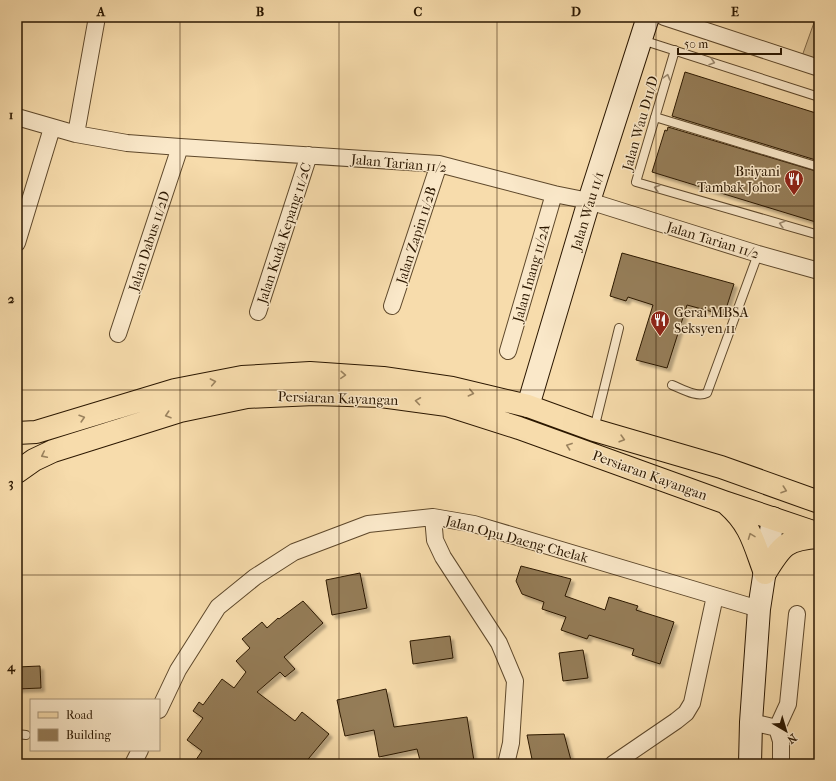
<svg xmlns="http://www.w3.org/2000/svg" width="836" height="781" viewBox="0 0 836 781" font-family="'IM FELL French Canon',serif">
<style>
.green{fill:#d4bb8f;stroke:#806948}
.building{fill:#957d59;stroke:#2b1700;filter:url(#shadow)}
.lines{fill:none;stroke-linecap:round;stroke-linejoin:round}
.lane-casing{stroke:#5e482b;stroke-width:10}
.street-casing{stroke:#5e482b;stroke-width:18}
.secondary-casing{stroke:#2b1700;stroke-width:24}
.primary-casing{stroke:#2b1700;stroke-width:24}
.lane{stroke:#fae8c9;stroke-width:8}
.street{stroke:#fae8c9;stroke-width:16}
.secondary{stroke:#fae8c9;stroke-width:22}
.primary{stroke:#f7dcac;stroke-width:22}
.oneway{stroke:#9d8a6f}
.oneway2{stroke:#9b835f}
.grid{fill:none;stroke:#2b1700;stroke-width:1;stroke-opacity:0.55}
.labels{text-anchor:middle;stroke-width:3;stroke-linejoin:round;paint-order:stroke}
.street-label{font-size:14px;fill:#2b1700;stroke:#fae8c9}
.poi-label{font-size:14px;fill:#2b1700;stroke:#fae8c9;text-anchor:end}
.neatline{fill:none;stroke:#2b1700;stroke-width:1.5}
.grid-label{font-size:13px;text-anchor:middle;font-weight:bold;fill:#2b1700}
</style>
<defs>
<filter id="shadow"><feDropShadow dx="3.5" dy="3.5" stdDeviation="1" flood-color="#0004"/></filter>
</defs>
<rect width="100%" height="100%" fill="#f7dcac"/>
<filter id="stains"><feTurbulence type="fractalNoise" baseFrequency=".005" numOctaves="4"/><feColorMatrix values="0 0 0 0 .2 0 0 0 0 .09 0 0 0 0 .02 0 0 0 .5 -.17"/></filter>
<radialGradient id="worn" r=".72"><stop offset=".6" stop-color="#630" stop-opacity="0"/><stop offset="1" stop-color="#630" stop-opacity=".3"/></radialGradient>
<path class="green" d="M816,17h3v48l-18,-6z"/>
<path class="building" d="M685,72l134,42v47l-147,-45z
M668,127l151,45v51l-167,-51 13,-42 2,1z
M622,253l112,31 -10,31 -37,-10 -20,63 -31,-8 17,-55 -25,-8 -2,4 -16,-5z
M521,566l50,13 -6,17 40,14 4,-13 29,9 -2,4 38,12 -14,42 -28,-9 2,-6 -45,-14 -2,4 -26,-9 5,-13 -24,-8 2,-7 -22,-8 -6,-13z
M360,573l7,35 -35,7 -6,-35z
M303,601l20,22 -39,34 11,12 -10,8 -5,-5 -23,20 38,29 7,-9 27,22 -25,30h-111l9,-13 -15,-11 16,-22 -10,-7 6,-9 4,3 19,-26 12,9 12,-16 -10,-11 14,-13 -8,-9 20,-17 5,6 11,-10 1,1z
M450,636l3,22 -40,6 -3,-23z
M583,650l5,28 -25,3 -4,-28z
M40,666l1,22 -24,1v-22z
M386,689l8,38 73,-10 7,44 -14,3h-39l-4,-15 -38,8 -5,-27 -29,6 -8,-36z
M564,734l8,30h-39l-6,-29z"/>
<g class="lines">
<g class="lane-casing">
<path id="lane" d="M642,40l177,57
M675,50l-39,132 183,53
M655,117l164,50
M672,385c10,4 25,13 35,8l51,-139
M594,429l25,-101
M17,734l9,1"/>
</g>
<g class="street-casing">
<path id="street" d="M664,17l155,51
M17,117l59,17 51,9 53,4 259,17 115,30 35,7 169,53 61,17
M76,134l21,-117
M17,243l35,-115
M392,306l47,-142
M258,312l51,-157
M118,334l62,-187
M508,351l46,-157
M433,517l2,23 8,17 56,86 16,38 -4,62 -5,21
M159,710l19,-40 40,-63 37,-30 39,-25 74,-28 65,-7 41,7 285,85
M751,722l26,6 11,-24 9,-90
M777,728l4,13v23
M133,764l7,-14
M613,764l63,-43 10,-8 6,-10 23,-107"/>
</g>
<g class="secondary-casing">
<path id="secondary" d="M528,406l61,-205 59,-184
M750,764l1,-42 8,-113 14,-91"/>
</g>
<g class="primary-casing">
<path id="primary" d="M17,433l19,-1 139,-42 67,-13 68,-4 73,5 69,10 76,18 66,24 127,37 98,35
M17,472l17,-12 19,-9 127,-40 67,-14 67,-3 67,2 66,9 72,23 205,74 95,32
M727,504c24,21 27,40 38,69
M765,573c17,-28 21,-34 54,-36"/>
</g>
<use href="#lane" class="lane"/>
<use href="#street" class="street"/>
<use href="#secondary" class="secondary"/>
<use href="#primary" class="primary"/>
</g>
<defs><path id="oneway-chevron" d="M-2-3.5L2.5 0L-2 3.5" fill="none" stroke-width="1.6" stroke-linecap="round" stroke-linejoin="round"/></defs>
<g class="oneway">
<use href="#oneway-chevron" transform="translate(712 62) rotate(18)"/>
<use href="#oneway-chevron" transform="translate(667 77) rotate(-74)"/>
<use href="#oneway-chevron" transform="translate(657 188) rotate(-164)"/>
<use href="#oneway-chevron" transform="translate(782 224) rotate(-164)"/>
</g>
<g class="oneway2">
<use href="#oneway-chevron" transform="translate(343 375) rotate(4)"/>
<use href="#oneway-chevron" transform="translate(213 382) rotate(-11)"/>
<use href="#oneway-chevron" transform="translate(471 393) rotate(13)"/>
<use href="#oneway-chevron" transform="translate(418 401) rotate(-172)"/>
<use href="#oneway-chevron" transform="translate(168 415) rotate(162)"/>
<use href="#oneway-chevron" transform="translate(82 418) rotate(-17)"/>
<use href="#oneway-chevron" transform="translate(622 439) rotate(16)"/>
<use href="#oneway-chevron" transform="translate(569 446) rotate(-160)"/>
<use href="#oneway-chevron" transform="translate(44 455) rotate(154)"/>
<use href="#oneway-chevron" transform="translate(784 490) rotate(19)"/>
<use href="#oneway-chevron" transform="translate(751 536) rotate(-111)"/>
</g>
<path class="grid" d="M180,17v747M339,17v747M497,17v747M656,17v747M17,206h802M17,390h802M17,575h802"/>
<defs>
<g id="restaurant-pin" transform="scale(1)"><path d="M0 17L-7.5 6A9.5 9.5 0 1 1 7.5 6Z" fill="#8f2418" stroke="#fae8c9"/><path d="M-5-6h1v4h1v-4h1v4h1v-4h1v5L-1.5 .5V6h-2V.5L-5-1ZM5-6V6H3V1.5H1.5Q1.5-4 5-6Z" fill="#fff"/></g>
</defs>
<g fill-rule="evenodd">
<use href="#restaurant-pin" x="794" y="179"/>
<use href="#restaurant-pin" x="660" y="320"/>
</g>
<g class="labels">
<g class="street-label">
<text transform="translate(640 123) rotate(-74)" y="5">Jalan Wau D11/D</text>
<text transform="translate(399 163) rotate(5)" y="5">Jalan Tarian 11/2</text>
<text transform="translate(587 211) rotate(-73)" y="5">Jalan Wau 11/1</text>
<text transform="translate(284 233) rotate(-72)" y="5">Jalan Kuda Kepang 11/2C</text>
<text transform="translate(416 235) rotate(-72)" y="5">Jalan Zapin 11/2B</text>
<text transform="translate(713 240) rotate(17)" y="5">Jalan Tarian 11/2</text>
<text transform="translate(149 241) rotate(-72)" y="5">Jalan Dabus 11/2D</text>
<text transform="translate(531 273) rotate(-74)" y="5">Jalan Inang 11/2A</text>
<text transform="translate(338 398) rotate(2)" y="5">Persiaran Kayangan</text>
<text transform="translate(650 475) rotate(20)" y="5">Persiaran Kayangan</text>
<text transform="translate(517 539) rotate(15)" y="5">Jalan Opu Daeng Chelak</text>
</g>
<g class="poi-label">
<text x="780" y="176">Briyani<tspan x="780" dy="16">Tambak Johor</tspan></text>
<text x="674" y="317" text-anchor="start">Gerai MBSA<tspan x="674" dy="16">Seksyen 11</tspan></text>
</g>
</g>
<rect width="836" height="781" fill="none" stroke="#f7dcac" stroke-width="44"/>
<rect x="30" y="699" width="130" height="52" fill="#fae8c9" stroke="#a79479"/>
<rect x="38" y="712" width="20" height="6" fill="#f7dcac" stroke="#a79479"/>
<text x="66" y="719" font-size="12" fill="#2b1700">Road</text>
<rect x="38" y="729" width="20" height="12" fill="#957d59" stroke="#a79479"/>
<text x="66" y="739" font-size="12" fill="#2b1700">Building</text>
<g transform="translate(786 731) rotate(142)" stroke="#fae8c9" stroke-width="3" paint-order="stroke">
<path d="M0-3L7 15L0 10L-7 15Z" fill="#2b1700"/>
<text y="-6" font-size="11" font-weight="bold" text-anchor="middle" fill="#2b1700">N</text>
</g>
<path d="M678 48v6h103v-6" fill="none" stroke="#2b1700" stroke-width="2"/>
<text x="684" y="48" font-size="12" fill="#2b1700" stroke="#fae8c9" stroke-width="3" paint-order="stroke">50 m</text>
<rect x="22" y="22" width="792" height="737" class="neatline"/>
<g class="grid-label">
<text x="101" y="16">A</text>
<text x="260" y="16">B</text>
<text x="418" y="16">C</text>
<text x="576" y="16">D</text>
<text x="735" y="16">E</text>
<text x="11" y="119">1</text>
<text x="11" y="303">2</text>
<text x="11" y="487">3</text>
<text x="11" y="671">4</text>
</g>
<rect width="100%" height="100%" filter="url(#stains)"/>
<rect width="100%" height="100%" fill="url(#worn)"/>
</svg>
